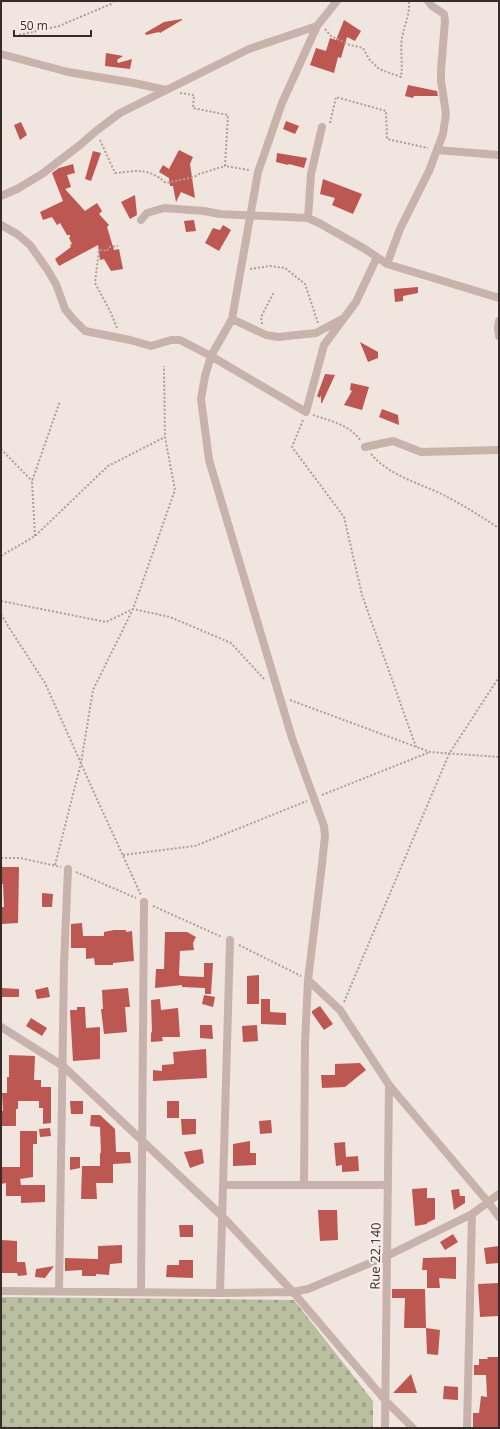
<svg xmlns="http://www.w3.org/2000/svg" width="500" height="1429" viewBox="0 0 500 1429" font-family="'Open Sans',sans-serif">
<style>
.cemetery{fill:url(#cemetery-stones)}
.building{fill:#bc5752}
.lines{fill:none;stroke-linecap:round;stroke-linejoin:round}
.path{stroke:#b49d96;stroke-width:2;stroke-dasharray:2 2;stroke-linecap:butt}
.street{stroke:#c8b3ac;stroke-width:8}
.labels{text-anchor:middle;stroke-width:4;stroke-linejoin:round;paint-order:stroke}
.street-label{font-size:13px;fill:#372c2a;stroke:#f9f0eb}
</style>
<defs>
<pattern id="cemetery-stones" width="16" height="16" patternUnits="userSpaceOnUse"><rect width="16" height="16" fill="#babfa0"/><path d="M2 7V4a2 2 0 0 1 4 0v3zM10 15v-3a2 2 0 0 1 4 0v3z" fill="#a0a48a"/></pattern>
</defs>
<rect width="100%" height="100%" fill="#f1e5df"/>
<path class="cemetery" d="M1,1297l293,3 79,101v27h-372z"/>
<path class="building" d="M182,19v1l-22,13 -1,-1 -13,3 -1,-2 19,-11z
M344,20l17,11 -6,10 -8,-4 -6,21 -3,-1 -4,16 -24,-8 6,-17 10,3 4,-13 6,2z
M106,53l17,3 -6,4 1,3 14,-4 -2,10 -25,-3z
M408,85l29,6 1,5h-24l-1,2 -8,-2z
M286,121l13,5 -4,8 -12,-5z
M21,122l6,13 -7,5 -6,-15z
M179,150l14,7 -3,7 5,34 -14,-6 -5,10 -3,-16h-3l-1,-8 -10,-6 4,-7 6,4z
M93,151l8,2 -10,28 -6,-2z
M277,153l30,5 -3,10 -15,-4 -1,1 -12,-3z
M73,164l2,9 -8,2 4,12 -6,2 20,22 12,-8 5,8 -3,3 10,11 -2,2 7,23 5,-1 4,20 -12,2 -7,-12 -4,1 -2,-15 -39,21 -4,-7 16,-12 -1,-2 2,-1 -3,-6 1,-1v-2h-3l-7,-12 -3,2 -5,-8 -9,3 -3,-8 23,-11 -11,-28 7,-5z
M323,179l39,15 -9,20 -21,-9 3,-7 -15,-4z
M135,195l2,20 -7,4 -9,-17z
M194,220l2,11 -10,1 -2,-11z
M223,225l8,5 -12,21 -14,-8 8,-15 7,2z
M418,287v6l-15,3v5l-8,1 -1,-13z
M360,342l18,10v6l-10,4z
M325,374l10,1 -13,28h-1v-8l-1,3 -3,-2z
M351,383l18,4 -7,23 -18,-5 8,-14 -2,-1z
M382,409l16,6 1,10 -20,-8z
M1,867h18l-1,56 -17,1v-17h3l-1,-23h-2z
M42,893l11,1 -1,13h-10z
M82,923l1,13h21v-4l10,-2h12v2l6,-1 2,30 -21,2v2h-18l-1,-7 -8,1v-11h-15v-24z
M165,932h22l9,5 -3,6 1,7 -14,1 -1,23 1,2 24,1v-14h9l-2,31h-6v-6l-23,-1v-2l-27,3 1,-19h8z
M259,975v29h-12v-28z
M48,987l2,10 -13,2 -2,-9z
M2,988l17,1v8h-17z
M128,988l2,19h-5l2,25 -23,2 -3,-25h2l-1,-19z
M204,995l11,2 -2,10 -11,-3z
M160,999l1,11 17,-2 2,29h-18l1,4 -12,1v-9l1,-1 -1,-32z
M261,999h9v13l16,1v12l-25,-1z
M320,1006l13,18 -9,6 -12,-17v-2z
M77,1007h8l1,21 14,-1v32l-27,2 -3,-51h7z
M31,1018l16,10 -5,8 -16,-10z
M200,1025h12l1,14 -13,-1z
M257,1025l1,16 -15,1 -1,-16z
M206,1049l1,29 -54,3v-11l9,1v-6l12,-1 -1,-12z
M9,1055l26,1 -1,24h7v7h10v36l-8,1v-16h-4v-7h-21v8h-2v17h-15v-15h2l-1,-18h5v-16h2z
M360,1063l6,7 -21,17 -23,1 -1,-13h14v-11z
M70,1101h13v13h-12z
M167,1101h12v17h-12z
M91,1115h9l15,14 1,23h14l1,11 -18,1v19h-17l1,16h-16l1,-33h18v-13h1l-1,-26 -10,-1z
M181,1119h15v15l-14,1z
M271,1120l1,13 -12,1 -1,-13z
M50,1128l1,8 -11,1 -1,-8z
M20,1131h17v13h-4v33l-13,2 1,6h24v17l-24,1v-7h-15v-13l-5,1v-17h19z
M250,1141v12h6v12l-23,1v-22z
M345,1142l1,15 12,-1 1,15 -17,1v-7l-6,1 -2,-23z
M202,1149l2,14 -14,5 -6,-16z
M70,1157h10v11l-10,2z
M427,1188v10h8v21l-8,4v1l-12,2 -3,-37z
M459,1189l1,7h5v7l-11,7 -3,-20z
M318,1210h19l1,30 -18,1z
M179,1225h14v12h-13z
M453,1234l5,8 -13,8 -5,-8z
M2,1240l15,1v21h8l2,13 -9,1 -1,-3h-15z
M122,1245v18l-12,1 -1,11 -13,-1v2h-14v-6l-17,1v-13l33,1v-13z
M499,1246v17l-13,1 -2,-16z
M456,1257v22l-17,-1 1,10h-13v-18h-5l1,-12z
M179,1260h14v18l-27,-1 1,-12h12z
M54,1266l-9,12 -10,-1 1,-8z
M499,1283v33l-19,1 -2,-33z
M392,1289h33l1,39h-22l1,-30h-13z
M426,1328l14,2 -2,25 -11,-1z
M487,1357h12v71l-26,-1v-14h6l2,-17 6,1 -1,-22h-12v-10h5v-6h9z
M411,1374l6,19h-24z
M444,1386l14,1v13l-15,-1z"/>
<g class="lines">
<path class="path" d="M325,29l6,7 19,9 13,3 6,11 10,10 22,8c2,-13 -1,-26 1,-39 2,-13 8,-22 7,-37
M19,35l40,-9 52,-22 3,-3
M180,93l14,2 -1,13 35,7 -3,51 24,4
M330,123l6,-26 50,14 1,28 41,9
M100,140l15,33c23,-2 32,-6 51,10l28,-6 5,-3 26,-8
M250,269l20,-3 15,2 20,16 13,39
M262,324l-1,-7 13,-25
M117,328l-6,-15 -16,-30 4,-33 8,1 2,-4 9,-1
M313,415c18,6 37,10 48,26
M303,420l-11,27 52,70 18,78 54,152
M1,449l31,32
M371,454c20,24 54,30 80,45 17,9 32,19 48,29
M35,536l-3,-55 28,-80
M1,556l34,-20 73,-70 57,-29
M1,601l105,21 27,-13 37,8 61,26 34,37
M1,614l7,12 37,57 51,114 45,98
M290,700l140,52 69,5
M322,795l108,-43
M123,855l72,-9 112,-45
M1,858h19l41,9
M55,865l26,-102 12,-73 40,-81 42,-119 -10,-53 -1,-71
M76,872l60,26
M153,906l69,31
M239,945l62,31
M344,1002l105,-248 50,-77"/>
<path class="street" d="M1,54l67,18 66,11 32,7
M437,150l62,5
M1,196l16,-7 25,-15 38,-29 16,-14 24,-18 129,-64 68,-23
M308,218l3,-44 11,-47
M141,220l6,-7 17,-5 40,3 16,3 88,4 11,5 46,26 22,15 13,-35 29,-58 14,-37 3,-20 -5,-33v-11l4,-49 -1,-7 -12,-8 -4,-5
M1,225l16,9 13,11 17,24 9,15 9,25 8,10 12,12 45,9 21,6 20,-6h9l31,16 95,56 18,-67 32,-43 21,-45
M387,264l112,34
M232,319l34,16 12,2 38,-4 26,-14
M499,321l-1,7 1,8
M365,447l28,-6 28,11 78,-2
M308,980l32,30 49,75 99,117 11,15
M1,1027l62,39 160,151 70,75 92,108 28,28
M224,1185h164
M304,1185l1,-141 3,-64 14,-116 3,-28 -1,-10 -32,-88 -83,-278 -8,-61 4,-23 6,-20 21,-37 26,-147 24,-69 35,-77 20,-25
M1,1291l219,2 73,-1 15,-3 79,-33 85,-42 27,-20
M59,1292l5,-327 4,-96
M141,1292l3,-390
M220,1293l10,-353
M385,1428l4,-343
M467,1428l5,-214"/>
</g>
<g class="labels">
<g class="street-label">
<text transform="translate(375 1256) rotate(-89)" y="5">Rue 22.140</text>
</g>
</g>
<rect width="500" height="1429" fill="none" stroke="#372c2a" stroke-width="4"/>
<path d="M14 30v6h77v-6" fill="none" stroke="#372c2a" stroke-width="2"/>
<text x="20" y="30" font-size="12" fill="#372c2a" stroke="#f9f0eb" stroke-width="3" paint-order="stroke">50 m</text>
</svg>
